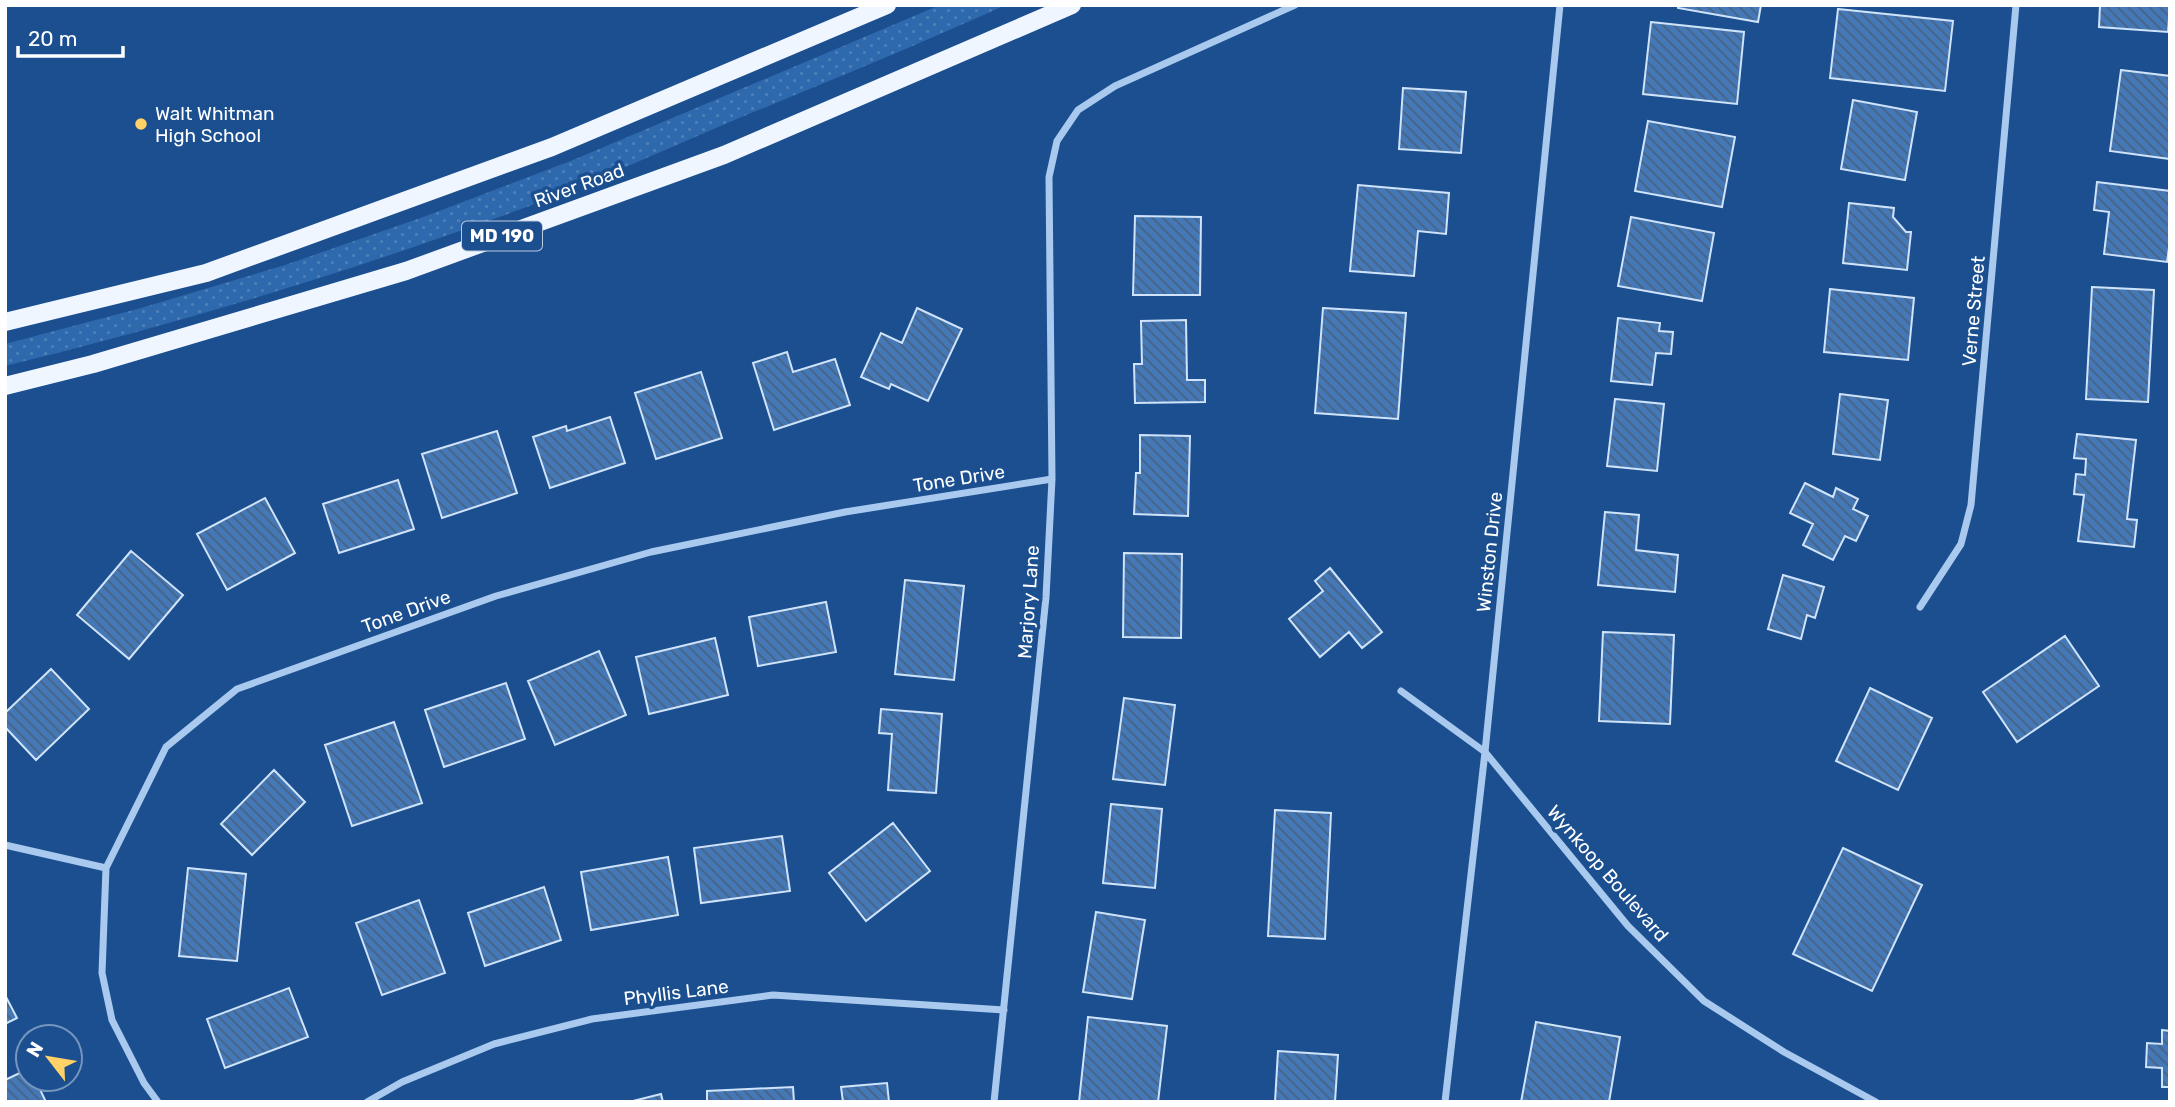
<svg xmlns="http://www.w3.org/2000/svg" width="2175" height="1107" viewBox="0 0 2175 1107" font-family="Rubik,sans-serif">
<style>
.grass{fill:url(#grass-dots)}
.building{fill:url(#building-back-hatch);stroke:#cfe3fa;stroke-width:2}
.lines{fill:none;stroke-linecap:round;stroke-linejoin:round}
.minor{stroke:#a9c9ee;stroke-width:7}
.primary{stroke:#f0f6ff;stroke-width:18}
.poi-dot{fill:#ffd166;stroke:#1b4f8f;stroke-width:2.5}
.labels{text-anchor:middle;stroke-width:7;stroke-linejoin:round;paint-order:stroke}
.shield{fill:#1b4f8f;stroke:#bbcadd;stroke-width:2}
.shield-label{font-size:18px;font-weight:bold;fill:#fff}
.poi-label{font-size:19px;fill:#fff;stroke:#1b4f8f;text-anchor:start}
.street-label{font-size:19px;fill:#fff;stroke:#1b4f8f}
</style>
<defs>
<pattern id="grass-dots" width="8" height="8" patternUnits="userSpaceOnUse" patternTransform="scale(1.75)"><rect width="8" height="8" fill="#2e69ad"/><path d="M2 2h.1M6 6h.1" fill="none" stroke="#4d80b9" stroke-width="1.8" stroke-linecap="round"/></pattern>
<pattern id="building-back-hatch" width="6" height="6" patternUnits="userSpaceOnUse" patternTransform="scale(1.75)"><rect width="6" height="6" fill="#4478b7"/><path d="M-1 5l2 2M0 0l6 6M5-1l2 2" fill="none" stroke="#486282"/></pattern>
</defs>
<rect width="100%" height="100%" fill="#1b4f8f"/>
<path class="grass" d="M940,5h66c-93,42 -187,80 -281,119 -74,32 -147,65 -223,92 -163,59 -328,109 -497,150v-22l136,-36 144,-43 141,-49 147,-56z"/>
<path class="building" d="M1678,5h83l-3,17 -80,-14z
M2100,5h70l-2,27 -69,-5z
M1838,9l115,12 -8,70 -115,-13z
M1651,22l93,10 -7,72 -94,-10z
M2121,70l49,6v83l-60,-8z
M1403,88l63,4 -5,61 -62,-4z
M1853,100l64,12 -12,68 -64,-11z
M1648,121l87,16 -13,70 -87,-16z
M2097,182l73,9v50l-3,21 -63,-8 5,-42 -15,-2z
M1358,185l91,8 -3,41 -28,-3 -4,45 -64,-5z
M1849,203l45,5 -1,9 13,15h5l-4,38 -64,-7z
M1135,216l66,1 -1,78h-67z
M1631,217l83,16 -12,68 -84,-15z
M2092,287l62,3 -6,112 -62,-3z
M1830,289l84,9 -6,62 -84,-8z
M917,308l45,21 -34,72 -37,-17 -2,5 -28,-12 20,-44 21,10z
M1323,308l83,5 -8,106 -83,-6z
M1618,318l42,5 -1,8 14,1 -2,22 -15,-1 -4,32 -41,-4z
M1186,320l1,60h18v22l-70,1 -1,-39h8l-1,-43z
M787,352l6,20 42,-13 15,46 -76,25 -21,-67z
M701,372l21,66 -66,21 -21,-66z
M1840,394l48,6 -8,60 -47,-6z
M1615,399l49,5 -7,67 -50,-5z
M610,417l15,46 -75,25 -17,-51 33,-11 1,5z
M497,431l20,62 -75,25 -20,-64z
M2077,434l59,6 -9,79 10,1 -3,27 -56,-6 6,-46 -10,-1 2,-20 9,1 1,-16 -12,-1z
M1140,435l50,1 -2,80 -54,-2 2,-41h4z
M398,480l16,49 -75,24 -16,-49z
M1805,483l28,14 3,-9 22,11 -5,10 15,7 -12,25 -11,-5 -12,24 -30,-15 10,-21 -23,-11z
M265,498l30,55 -68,37 -30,-56z
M1605,512l34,3 -3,35 42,5 -3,37 -77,-7z
M131,551l52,44 -54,64 -52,-44z
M1124,553l58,1 -1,84 -58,-1z
M1330,568l52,64 -20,16 -13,-16 -29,25 -31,-38 34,-28 -8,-10z
M1783,575l41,12 -9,31 -8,-3 -6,24 -33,-10z
M905,580l59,6 -10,94 -59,-6z
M826,602l10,50 -78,14 -9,-49z
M1603,632l71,3 -4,89 -71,-3z
M2065,636l34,50 -82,56 -34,-50z
M715,638l13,57 -79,19 -13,-57z
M599,651l27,64 -71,30 -27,-64z
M51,669l38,40 -53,51 -31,-33v-14z
M506,683l19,56 -81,28 -19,-57z
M1870,688l62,30 -34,72 -62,-29z
M1124,698l51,7 -10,80 -52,-6z
M881,709l61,5 -6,79 -48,-3 4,-56 -13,-1z
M394,722l28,81 -70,23 -27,-81z
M274,770l31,32 -53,53 -31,-31z
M1111,804l51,5 -7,79 -52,-5z
M1275,810l56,3 -6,126 -57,-3z
M893,823l37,48 -64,50 -37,-48z
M782,836l8,55 -89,12 -7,-55z
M1843,848l79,37 -50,106 -79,-37z
M668,857l10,58 -87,15 -10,-58z
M188,868l58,6 -9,87 -58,-5z
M544,887l17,53 -76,26 -17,-53z
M419,900l26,73 -63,22 -26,-72z
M1096,912l49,8 -13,79 -49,-7z
M289,988l19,49 -83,31 -18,-49z
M5,995l12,23 -12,6z
M1088,1017l79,9 -9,76h-79z
M1536,1022l84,15 -11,65h-88z
M2162,1030l8,1v56h-8v-19l-16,-1 1,-24 15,1z
M1278,1051l60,4 -3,47h-60z
M28,1069v10h7l11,23h-41v-22z
M887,1083l2,19h-46l-2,-15z
M793,1087l1,15h-87v-11z
M661,1094l2,8h-34z"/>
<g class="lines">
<path class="minor" d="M1920,607l41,-63 10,-39 45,-500
M1401,691l84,61 143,174 76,75 80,51 92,50
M5,845l101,23
M158,1102l-14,-19 -32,-63 -10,-47 4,-105 60,-121 71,-58 259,-93 155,-44 194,-40 207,-33
M367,1102l35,-20 92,-38 98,-25 181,-24 231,15
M994,1102l52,-505 6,-118 -3,-302 8,-36 21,-31 37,-24 180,-81
M1445,1102l40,-350 75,-747"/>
<path class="primary" d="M5,322l201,-49 346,-126 335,-142
M5,386l88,-22 313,-93 318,-116 348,-150"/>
</g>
<circle class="poi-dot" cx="141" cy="124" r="7"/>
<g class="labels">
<rect class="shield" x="462" y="221.5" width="80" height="29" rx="5"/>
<g class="shield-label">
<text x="502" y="242">MD 190</text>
</g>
<g class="poi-label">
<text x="155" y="120">Walt Whitman<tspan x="155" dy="22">High School</tspan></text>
</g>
<g class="street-label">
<text transform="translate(579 185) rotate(-20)" y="7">River Road</text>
<text transform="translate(1973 311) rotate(-85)" y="7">Verne Street</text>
<text transform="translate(959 478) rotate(-9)" y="7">Tone Drive</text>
<text transform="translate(1489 552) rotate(-84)" y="7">Winston Drive</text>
<text transform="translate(1028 602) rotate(-86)" y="7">Marjory Lane</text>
<text transform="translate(406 611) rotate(-20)" y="7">Tone Drive</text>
<text transform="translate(1608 873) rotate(49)" y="7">Wynkoop Boulevard</text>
<text transform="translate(676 992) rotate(-7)" y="7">Phyllis Lane</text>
</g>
</g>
<rect width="2175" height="1107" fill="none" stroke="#ffffff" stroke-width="14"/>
<g transform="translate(49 1058) rotate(301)"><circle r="33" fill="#1b4f8f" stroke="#7695bc" stroke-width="2"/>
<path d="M0-5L12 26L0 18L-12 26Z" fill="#ffd166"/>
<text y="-10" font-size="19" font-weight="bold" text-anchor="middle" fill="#ffffff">N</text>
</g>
<path d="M18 46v10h105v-10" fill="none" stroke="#ffffff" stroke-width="3.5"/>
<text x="28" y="46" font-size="21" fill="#ffffff" stroke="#1b4f8f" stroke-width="5" paint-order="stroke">20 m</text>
</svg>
